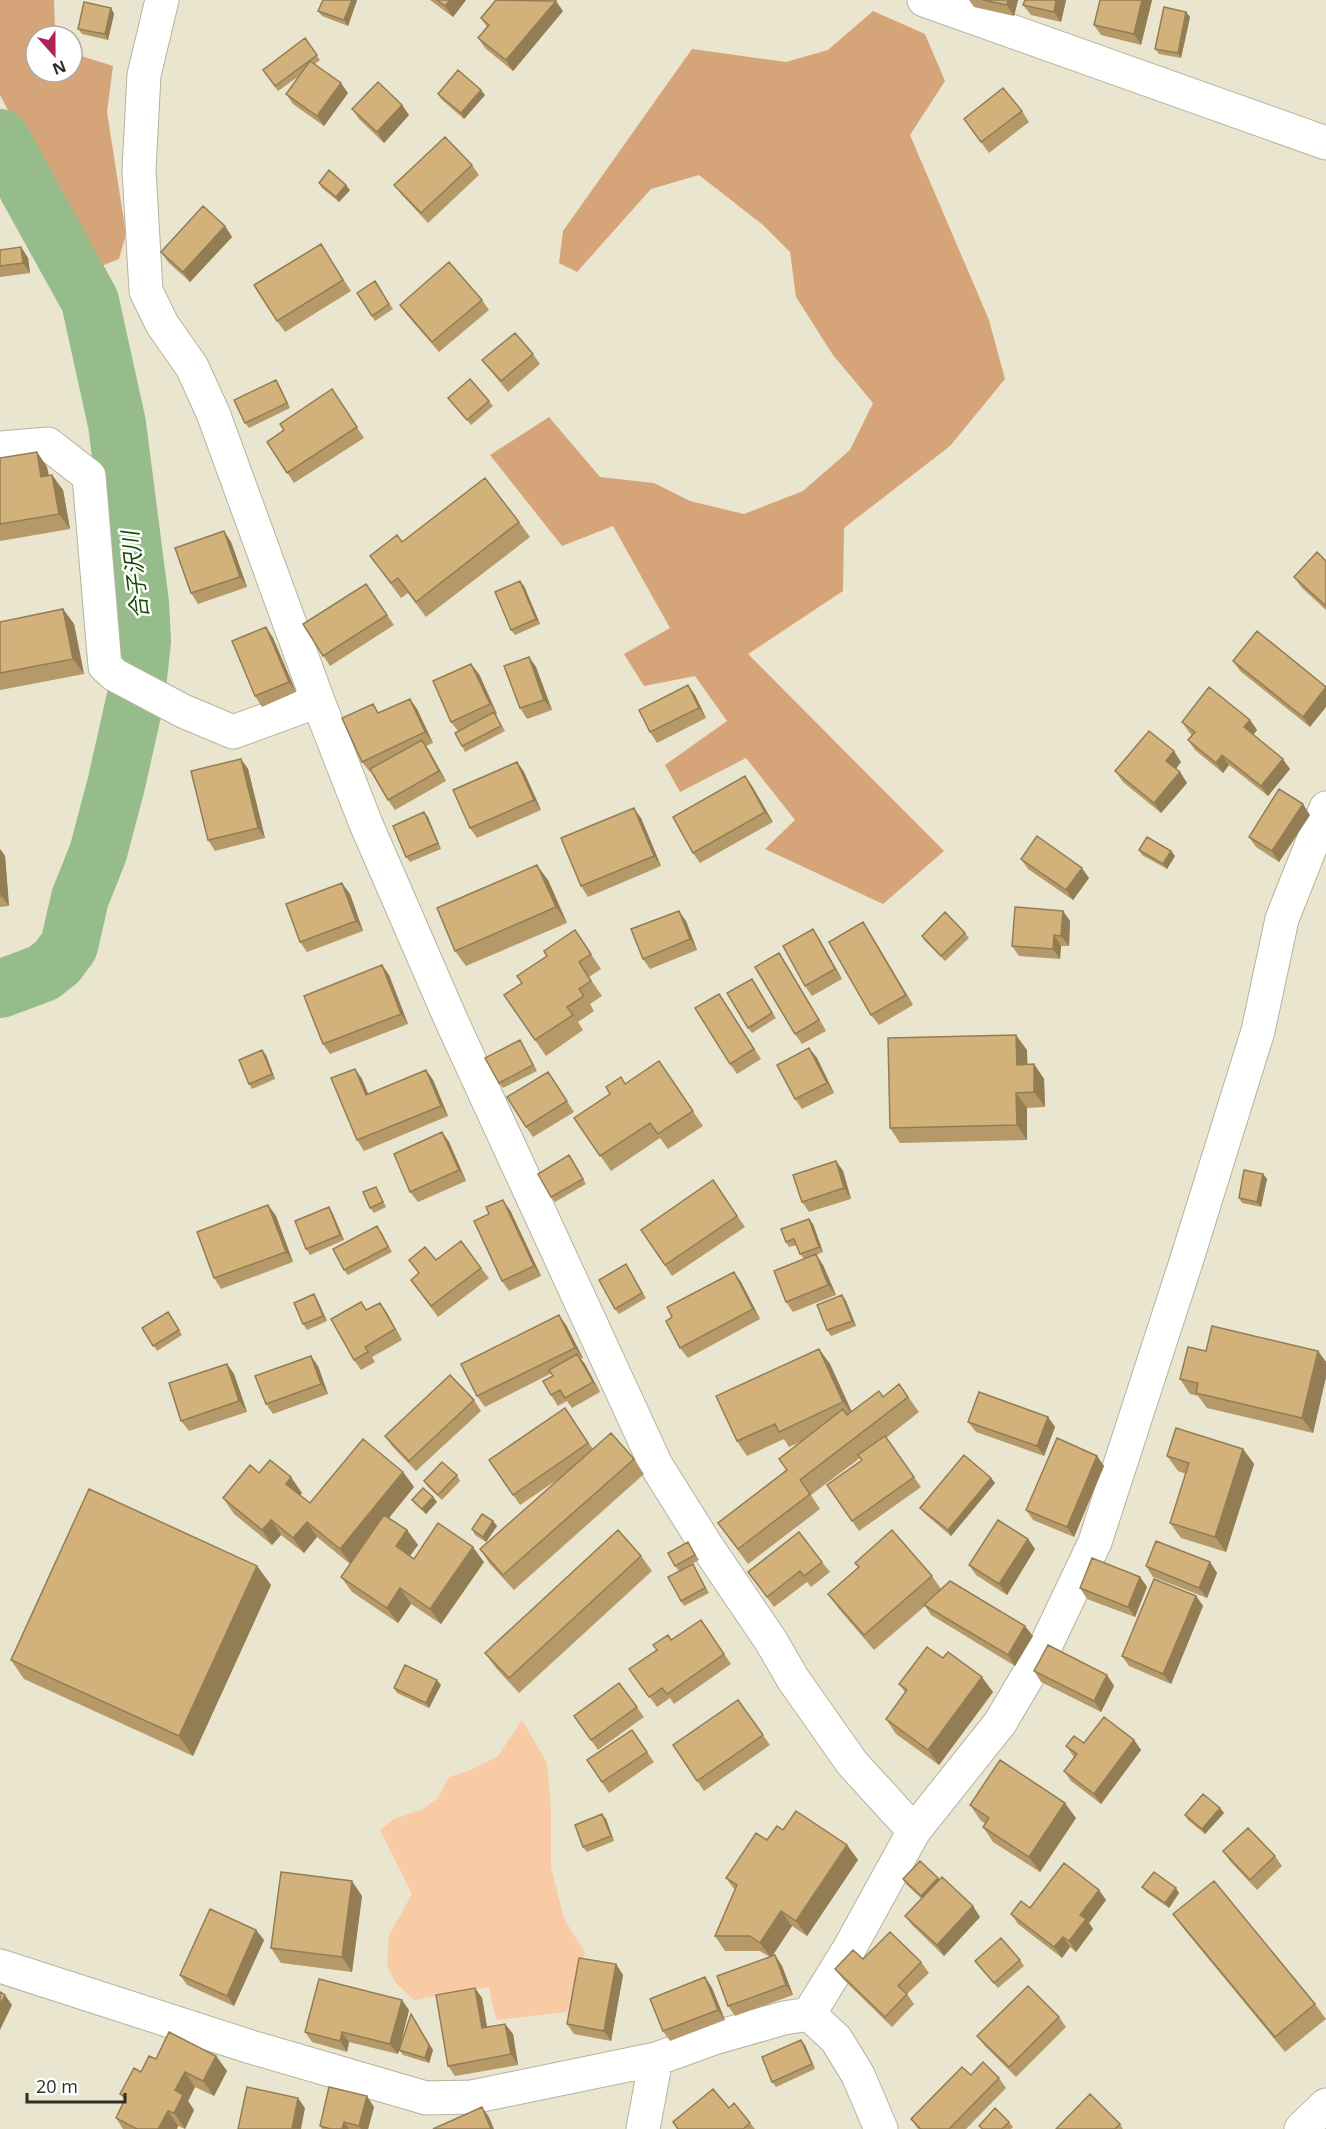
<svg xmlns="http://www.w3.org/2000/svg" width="1326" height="2129" viewBox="0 0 1326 2129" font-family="'Open Sans','Noto Sans JP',sans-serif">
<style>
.green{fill:#f9cba5}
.forest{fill:#d6a479}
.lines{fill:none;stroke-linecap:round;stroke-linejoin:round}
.river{stroke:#95bc8a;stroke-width:58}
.minor-casing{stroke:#b6b39e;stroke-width:35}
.major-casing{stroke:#b6b39e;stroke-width:35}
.minor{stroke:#fff;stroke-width:33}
.major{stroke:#fff;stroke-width:33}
.wall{fill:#b59969}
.shaded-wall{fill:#937d55}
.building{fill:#d2b27a;stroke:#937d55;stroke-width:1.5}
.labels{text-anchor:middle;stroke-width:5;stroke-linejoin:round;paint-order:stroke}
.water-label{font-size:22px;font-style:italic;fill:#164900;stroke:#fff}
</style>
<rect width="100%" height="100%" fill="#e9e5cf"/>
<path class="green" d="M522,1720l25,43 4,45v60l13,51 21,33 -18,60 -71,8 -7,-33 -75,13 -18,-17 -9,-17 2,-31 23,-41 -32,-64 14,-11 29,-10 15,-11 11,-21 22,-7 27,-14z"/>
<path class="forest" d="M0,0h54l1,28 6,8h-25v36h36v-24l6,7 35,11 -6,46 19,122 -7,25 -20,8 -38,-56 -61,-116z
M873,11l52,23 20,47 -35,54 79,185 16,59 -55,67 -106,82 -1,63 -95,63 196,197 -61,53 -118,-55 30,-29 -49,-62 -66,34 -15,-27 62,-44 -32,-45 -51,10 -20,-32 46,-26 -57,-102 -51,20 -72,-91 59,-38 51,60 54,6 36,18 54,13 59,-23 47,-41 23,-47 -40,-48 -37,-58 -6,-45 -27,-27 -64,-50 -48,14 -74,83 -18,-9 4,-32 129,-182 94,13 42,-12z"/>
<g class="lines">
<path class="river" d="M0,138l90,163 27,123 23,179 2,38 -6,55 -20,89 -18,68 -18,45 -11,48 -12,16 -14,11 -43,16"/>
<g class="minor-casing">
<path id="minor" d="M162,0l-18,75 -5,95 7,121 16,33 30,43 21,46 105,288 48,123 86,198 204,443 50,80 65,96 22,38 59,84 62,68
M924,0l402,143
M0,448l48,-4 41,32 16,190 10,9 68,36 50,21 85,-31
M0,1966l251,81 175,51 46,-1 184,-38 58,-21 70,-20 25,-4 40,-65 65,-118 86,-108 45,-76 50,-105 91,-280 72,-231 24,-112 44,-111
M809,2014l27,25 22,36 23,54
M643,2129l13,-70"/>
</g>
<g class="major-casing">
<path id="major" d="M1301,2129l25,-24"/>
</g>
<use href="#minor" class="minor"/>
<use href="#major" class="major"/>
</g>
<path class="wall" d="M323,0h34l-9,26 -26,-10 -4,-5z
M430,0h36l-13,17z
M969,0h49l-4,16 -40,-9z
M1025,0h41l-5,22 -30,-7 -8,-10z
M1100,0h52l-11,45 -40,-10 -7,-10z
M111,8l3,6 -6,26 -26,-6 -4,-5z
M563,11l-50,60 -28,-23 -7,-10 9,-11 -6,-9z
M1186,12l4,5 -9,41 -22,-4 -4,-5z
M305,38l15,22 -5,4 33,29 -24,33 -31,-22 -7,-10 13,-18 -21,15 -15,-21z
M438,94l47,1 -21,24 -23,-20z
M402,105l7,10 -25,28 -25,-24 -7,-10z
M1022,111l7,11 -40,31 -25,-34z
M472,165l7,10 -51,48 -26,-28 -8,-10z
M319,183l31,7 -11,12 -17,-14z
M225,226l7,11 -42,45 -22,-20 -7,-10z
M321,244l30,47 -66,41 -8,-11z
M21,247l7,11 2,15 -30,4v-27z
M375,281l18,28 -18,12 -18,-28z
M482,300l7,10 -50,42 -32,-37 -7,-10z
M533,354l7,10 -32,28 -18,-22 -8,-10z
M276,380l3,5 11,23 -41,20 -4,-5z
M332,389l32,49 -70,45 -27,-41 17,-12z
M448,398l41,3 4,5 -22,19z
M37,452l10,15 2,9 3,-1 11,15 7,39 -70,12v-83z
M519,522l11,15 -104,80 -18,-24 -7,5 -31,-42 32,-14z
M224,531l7,11 16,45 -49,17 -7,-11z
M1326,561v49l-24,-22 -8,-11z
M366,584l28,41 -64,41 -27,-42z
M524,586l16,38 -25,11 -4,-5z
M63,609l11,15 10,50 -84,16v-68z
M266,627l7,11 23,54 -34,15 -7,-11z
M1257,631l53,96 -70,-56 -7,-10z
M529,657l7,10 16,43 -25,9 -7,-11z
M479,674l18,40 -1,1 9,16 -40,21 -3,-6 -4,-15 -7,-9z
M695,695l11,23 -49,25 -7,-11z
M410,699l7,10 16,34 -7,3 20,35 -51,29 -7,-10 -17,-29 -1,1 -8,-10 18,-49z
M1250,720l7,10 -4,5 37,34 -22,27 -39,-31 -6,8 -28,-23 -7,-10 4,-5 -3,-3 -7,-10z
M241,759l7,10 17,69 -50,13 -7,-11z
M517,762l7,10 17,38 -64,28 -7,-10z
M1181,762l-5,7 4,3 7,11 -26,30 -38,-31 -8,-11z
M745,776l7,10 21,36 -73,41 -7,-10z
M1310,815l-31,47 -23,-15 -7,-10z
M428,817l13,32 -31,13 -4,-5z
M641,818l20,48 -73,31 -7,-11z
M0,849l5,7 4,50 -9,1z
M1139,850l32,1 4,5 -8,13 -25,-14z
M1021,859l68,19 -16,22 -45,-31z
M548,880l19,43 -101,43 -11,-15z
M350,894l13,37 -56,21 -7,-10z
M1063,911l7,10 -1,25h-8l-1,13 -41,-3 -7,-10z
M686,921l11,29 -47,19 -7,-10z
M813,929l7,11 22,39 -30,17 -7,-10z
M575,930l26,39 -12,8 13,19 -12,8 4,7 -16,11 5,8 -37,26 -42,-61 18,-12 25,-27z
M870,933l43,72 -34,20 -8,-10z
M965,933l4,5 -24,23 -20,-20 -3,-5z
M779,953l7,11 40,67 -24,13 -7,-10z
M382,965l7,10 19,49 -78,30 -7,-10z
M755,984l21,34 -24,15 -4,-5z
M726,1004l35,55 -24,15 -7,-10z
M523,1045l14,26 -34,17 -4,-5z
M809,1048l8,10 17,35 -32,16 -7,-10z
M262,1050l4,5 9,24 -23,10 -3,-5z
M1027,1050v14h7l10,15 1,28 -18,1v32l-127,3 -10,-15z
M659,1061l44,65 -35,23 -8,-11 -49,33 -37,-53z
M355,1069l7,10 6,15 58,-24 7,10 15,36 -84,35 -7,-11z
M555,1082l19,30 -41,25 -7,-10z
M442,1132l7,10 17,39 -48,21 -8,-10z
M573,1161l13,23 -31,18 -4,-5z
M836,1161l7,10 8,28 -42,13 -7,-10z
M1263,1174l4,5 -6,28 -19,-4 -3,-5z
M713,1180l32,47 -73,49 -31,-46z
M379,1192l7,15 -12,6 -4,-5z
M268,1205l8,11 17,46 -72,27 -7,-11z
M510,1210l31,66 -32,15 -7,-10z
M332,1212l12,28 -34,15 -4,-6z
M813,1224l10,28 -7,3 7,10 13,30 -43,17 -7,-10 18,-43 -4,-5 -3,-9 -8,2 -3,-5z
M381,1231l11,21 -44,23 -4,-5z
M436,1260l45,8 8,10 -51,39 -27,-37z
M629,1269l17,29 -27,16 -4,-5z
M734,1272l7,10 19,37 -72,39 -8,-10 -8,-31z
M314,1294l3,5 10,22 -20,9 -4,-6z
M842,1295l4,6 10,25 -25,10 -4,-6z
M361,1302l5,8 14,-7 7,10 15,27 -30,17 3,5 -14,8 -7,-10z
M172,1318l10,17 -25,16 -15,-23z
M566,1325l17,33 -2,1 19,33 -28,16 -5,-7 -9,5 -7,-11 2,-19 -1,-3 -67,34 -8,-11z
M819,1349l11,15 22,48 31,-15 16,-13 20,28 -33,26 35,49 -62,44 -32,-46 35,-25 -2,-2 -49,37 9,14 -72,55 -30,-41 68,-53 16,-29 -13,6 -5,-8 -37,17 -10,-15z
M1206,1351h112l8,11v15l-13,56 -106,-25 -9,-12 -8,-2 -10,-15z
M227,1364l7,10 13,38 -58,19 -8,-10z
M318,1366l10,28 -55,20 -7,-10z
M474,1400l7,11 -65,60 -24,-25 -7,-10z
M565,1408l28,41 41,10 10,15 -130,116 -24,-26 -10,-15 83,-73 -43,29 -31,-45z
M1048,1417l7,10 -11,29 -68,-24 -8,-10z
M1243,1449l11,15 -28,88 -45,-14 -11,-15 16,-49 -8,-3 -11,-15z
M1097,1456l7,10 -30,71 -41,-17 -7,-10z
M403,1472l11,15 -25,31 18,12 11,15 -8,11 4,3 70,3 -43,62 -30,-20 -13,19 -46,-31 -11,-15 9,-13 -33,-27 -13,16 -23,-18 -9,10 -38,-31 -11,-16 36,-25 43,20 -2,2 10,8z
M457,1475l3,6 -18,19 -14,-13 -4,-6z
M991,1478l4,5 -44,53 -27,-23 -4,-5z
M433,1497l4,5 -11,12 -10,-9 -4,-5z
M493,1521l4,5 -11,16 -11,-7 -3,-6z
M1028,1539l7,10 -28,46 -31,-20 -7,-10z
M688,1542l11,18 -20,11 -4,-5z
M641,1556l11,15 -133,122 -23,-25 -11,-15z
M822,1562l8,10 -19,15 -4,-5 -33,25 -26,-35z
M1210,1562l7,11 -10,25 -54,-21 -7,-11z
M855,1563l77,13 9,13 92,47 -18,30 -84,-51 -6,-9 -51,44 -35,-41 -11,-15 31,-27z
M693,1564l16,29 -25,13 -3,-5z
M257,1566l14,19 -78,171 -169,-77 -13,-19z
M1140,1577l7,10 -12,30 -48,-18 -7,-11z
M1196,1596l7,10 -32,78 -42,-18 -7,-10z
M701,1620l30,44 -57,40 -4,-6 -13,9 -28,-38z
M943,1658l50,34 -54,73 -43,-31 -10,-15 19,-27 -6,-8z
M1034,1671l73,4 7,11 -13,26 -60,-30z
M619,1683l25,34 -46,33 -24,-34z
M441,1685l-12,23 -32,-15 -3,-5z
M738,1700l32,45 -66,46 -31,-46z
M632,1730l22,32 -45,31 -22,-33z
M1134,1740l7,10 -40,54 -30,-23 -7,-10 10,-14 -8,-11z
M970,1805l106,13 -36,54 -47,-30 -10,-15 2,-4 -4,-2z
M1220,1808l4,5 -19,21 -17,-14 -3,-5z
M606,1819l8,22 -27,11 -4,-5z
M783,1830l64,15 11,15 -51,76 -15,-10 -20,30 3,-1 7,11 11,29 -58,21 -7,-10 42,-49 -10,-6h-35l-10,-15 20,-46 -9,-12 41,-38z
M1223,1851l52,5 7,10 -25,24 -27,-29z
M938,1878l42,39 -36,39 -31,-30 -8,-10 17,-17 -15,-14 -4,-6z
M1142,1887l37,6 -10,15 -23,-16z
M1099,1890l7,10 -17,23 4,6 -17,23 -6,-5 -8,11 -44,-34 -7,-10z
M362,1896l-10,76 -71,-9 -10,-15z
M1173,1914l142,90 11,15 -41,33 -101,-123z
M256,1930l8,10 -30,66 -47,-21 -7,-10z
M1020,1960l4,6 -26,22 -23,-27z
M921,1962l8,11 -22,21 7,10 -22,23 -49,-48 -8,-10z
M616,1964l7,11 -12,66 -37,-7 -7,-10z
M705,1977l7,11 13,32 -55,21 -7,-10z
M475,1988l7,10 5,29 18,-3 8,10 5,31 -63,11 -7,-10z
M409,2010l-11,44 -49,-12 -2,10 -35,-10 -7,-10z
M1059,2017l7,10 -50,50 -31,-31 -8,-10z
M414,2020l19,30 -4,13 -26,-8 -4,-5z
M805,2045l10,24 -39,18 -4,-5z
M216,2056l11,15 -13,25 -19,-9 -7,14 6,9 -9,19 -7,-3 -1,3h-54l-7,-11 9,-18 -5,-6 21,-22 15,-13z
M971,2075l28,3 7,10 -40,41h-48l-7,-10z
M374,2107l-6,22h-46l-2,-3z
M729,2108l21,15 5,6h-78l-4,-7z
M1009,2122l4,5 -2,2h-30l-2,-3z
M1120,2124l3,5h-67z"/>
<path class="shaded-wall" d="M352,0h5l-9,26 -4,-6z
M450,0h16l-13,17 -8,-11z
M1008,0h10l-4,16 -7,-11z
M1056,0h10l-5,22 -7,-10z
M1142,0h10l-11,45 -7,-11z
M556,1l7,10 -50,60 -7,-11z
M111,8l3,6 -6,26 -3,-6z
M1186,12l4,5 -9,41 -3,-5z
M341,83l7,10 -24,33 -7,-10z
M481,90l4,5 -21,24 -3,-6z
M402,105l7,10 -25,28 -7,-11z
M346,185l4,5 -11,12 -3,-5z
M225,226l7,11 -42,45 -7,-10z
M21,247l7,11 2,15 -7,-10z
M276,380l3,5 11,23 -3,-5z
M37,452l10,15 5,25 -11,-15z
M52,475l11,15 7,39 -11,-15z
M224,531l7,11 16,45 -7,-10z
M520,581l4,5 16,38 -4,-5z
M63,609l11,15 10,50 -11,-15z
M266,627l7,11 23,54 -7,-10z
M529,657l7,10 16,43 -8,-10z
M471,664l8,10 18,40 -7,-10z
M688,685l7,10 11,23 -7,-10z
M1326,688v19l-16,20 -7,-10z
M410,699l7,10 16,34 -8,-11z
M1250,720l7,10 -6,8 -7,-11z
M422,740l7,10 17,31 -7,-10z
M1174,751l7,11 -8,10 -7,-11z
M1222,755l7,10 -6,8 -7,-10z
M241,759l7,10 17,69 -7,-10z
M1283,759l7,10 -22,27 -7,-10z
M517,762l7,10 17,38 -7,-10z
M1180,772l7,11 -26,30 -7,-10z
M745,776l7,10 21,36 -8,-10z
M1303,804l7,11 -31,47 -7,-11z
M634,808l7,10 20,48 -7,-10z
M424,812l4,5 13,32 -3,-6z
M0,849l5,7 4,50 -7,-10 -2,-22z
M1171,851l4,5 -8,13 -4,-5z
M537,865l11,15 19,43 -11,-16z
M1082,868l7,10 -16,22 -7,-10z
M342,883l8,11 13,37 -7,-10z
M679,911l7,10 11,29 -7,-11z
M1063,911l7,10 -1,25 -8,-10z
M863,922l7,11 43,72 -7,-10z
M813,929l7,11 22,39 -7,-10z
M1054,935l7,11 -1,13 -7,-10z
M779,953l7,11 40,67 -7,-11z
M382,965l7,10 19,49 -7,-10z
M1016,1035l11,15 1,30 -11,-15z
M520,1040l3,5 14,26 -4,-6z
M809,1048l8,10 17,35 -7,-10z
M262,1050l4,5 9,24 -3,-5z
M1034,1064l10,15 1,28 -11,-15z
M355,1069l7,10 11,26 -7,-10z
M426,1070l7,10 15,36 -7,-10z
M1016,1093l11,15v32l-10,-15z
M442,1132l7,10 17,39 -7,-11z
M836,1161l7,10 8,28 -7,-11z
M1263,1174l4,5 -6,28 -4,-5z
M503,1200l7,10 31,66 -7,-10z
M268,1205l8,11 17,46 -7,-10z
M329,1207l3,5 12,28 -4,-5z
M809,1219l4,5 10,28 -4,-5z
M816,1254l7,11 13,30 -8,-10z
M734,1272l7,10 19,37 -7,-10z
M314,1294l3,5 10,22 -4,-5z
M842,1295l4,6 10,25 -4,-5z
M380,1303l7,10 15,27 -7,-11z
M559,1315l7,10 17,33 -8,-10z
M819,1349l11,15 24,53 -11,-15z
M1318,1351l8,11v15l-13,56 -11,-15z
M577,1354l8,10 15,28 -7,-10z
M311,1356l7,10 10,28 -7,-10z
M227,1364l7,10 13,38 -8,-11z
M1048,1417l7,10 -11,29 -7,-10z
M1243,1449l11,15 -28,88 -11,-15z
M1097,1456l7,10 -30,71 -7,-10z
M403,1472l11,15 -63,77 -11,-15z
M291,1477l11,16 -5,6 -11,-15z
M991,1478l4,5 -44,53 -3,-6z
M433,1497l4,5 -11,12 -4,-5z
M271,1520l10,15 -9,10 -10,-15z
M493,1521l4,5 -11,16 -3,-5z
M307,1522l10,15 -13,16 -11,-15z
M407,1530l11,15 -12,16 -10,-15z
M1028,1539l7,10 -28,46 -8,-11z
M473,1547l11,15 -43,62 -11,-15z
M1210,1562l7,11 -10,25 -8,-10z
M257,1566l14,19 -78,171 -14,-20z
M1140,1577l7,10 -12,30 -7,-10z
M400,1588l11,16 -13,19 -11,-15z
M1196,1596l7,10 -32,78 -8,-10z
M1025,1626l8,10 -18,30 -7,-11z
M1107,1675l7,11 -13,26 -7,-11z
M982,1677l11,15 -54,73 -11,-15z
M437,1680l4,5 -12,23 -3,-5z
M1134,1740l7,10 -40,54 -7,-10z
M1065,1803l11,15 -36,54 -11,-15z
M1220,1808l4,5 -19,21 -3,-5z
M602,1814l4,5 8,22 -3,-5z
M847,1845l11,15 -51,76 -11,-15z
M938,1878l4,5 -17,18 -4,-5z
M352,1881l10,15 -10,76 -10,-15z
M1176,1888l3,5 -10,15 -4,-5z
M1099,1890l7,10 -17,23 4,6 -17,23 -7,-11 11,-26z
M973,1906l7,11 -36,39 -7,-11z
M781,1911l11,15 -21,32 -11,-15z
M256,1930l8,10 -30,66 -7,-10z
M1063,1937l7,10 -8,11 -8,-11z
M775,1955l7,11 11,29 -7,-10z
M616,1964l7,11 -12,66 -7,-10z
M705,1977l7,11 13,32 -7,-10z
M475,1988l7,10 7,40 -7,-10z
M5,1995l7,10 -12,25v-25z
M402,2000l7,10 -11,44 -8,-10z
M411,2014l22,36 -4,13 -4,-5z
M505,2024l8,10 5,31 -7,-11z
M342,2032l7,10 -2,10 -7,-11z
M801,2040l4,5 10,24 -3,-5z
M216,2056l11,15 -13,25 -11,-15z
M185,2072l10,15 -7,14 6,9 -9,19 -11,-16 1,-23z
M367,2096l7,11 -6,22h-7l-2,-3z
M298,2098l7,10 -4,21h-9z
M482,2107l7,10 5,12h-3z
M168,2111l10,15 -1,3h-19z
M344,2122l5,7h-7z"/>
<path class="building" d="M323,0h29l-8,20 -26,-9z
M437,0h13l-5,6z
M496,0l60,1 -50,59 -28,-22 11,-13 -8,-7z
M983,0h25l-1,5z
M1025,0h31l-2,12 -31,-7z
M1100,0h42l-8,34 -40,-9z
M84,2l27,6 -6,26 -27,-5z
M1164,7l22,5 -8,41 -23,-4z
M305,38l12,17 -42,31 -12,-16z
M310,61l31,22 -24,33 -31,-22z
M458,70l23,20 -20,23 -23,-19z
M378,82l24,23 -25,27 -25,-23z
M1003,88l19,23 -41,31 -17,-23z
M445,137l27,28 -51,48 -27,-28z
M329,170l17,15 -10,12 -17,-14z
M203,206l22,20 -42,46 -22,-20z
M321,244l22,36 -66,41 -23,-36z
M21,247l2,16 -23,3v-16z
M449,262l33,38 -50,42 -32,-37z
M375,281l14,23 -17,12 -15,-23z
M515,333l18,21 -32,27 -19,-21z
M470,379l19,22 -22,19 -19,-22z
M276,380l11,23 -42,20 -11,-23z
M332,389l25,38 -70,46 -20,-31 17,-12 -4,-6z
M37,452l4,25 11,-2 7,39 -59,10v-66z
M485,478l34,44 -103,80 -18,-24 -7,5 -21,-27 27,-21 5,7z
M224,531l16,46 -49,16 -16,-45z
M1317,552l9,9v45l-32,-29z
M520,581l16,38 -25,11 -16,-38z
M366,584l21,31 -64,41 -20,-32z
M63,609l10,50 -73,14v-51z
M266,627l23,55 -34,14 -23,-55z
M1257,631l69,56 -23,30 -70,-56z
M529,657l15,43 -24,8 -16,-42z
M471,664l19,40 -39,18 -18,-41z
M688,685l11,23 -49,24 -11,-22z
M1209,687l41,33 -6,7 39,32 -22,27 -39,-31 -6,8 -28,-23 7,-8 -13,-10z
M410,699l15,33 -63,30 -20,-44 31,-14 5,9z
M494,712l7,14 -39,20 -7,-13z
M1149,731l25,20 -8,10 14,11 -26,31 -39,-32z
M422,740l17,31 -51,29 -18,-31z
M241,759l17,69 -50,12 -17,-69z
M517,762l17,38 -64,28 -17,-38z
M745,776l20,36 -72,41 -20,-36z
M1279,789l24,15 -31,47 -23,-14z
M634,808l20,48 -73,30 -20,-48z
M424,812l14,31 -32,14 -13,-31z
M1037,836l45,32 -16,22 -45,-31z
M1147,837l24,14 -8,13 -24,-14z
M537,865l19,42 -101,44 -18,-43z
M0,874l2,22h-2z
M342,883l14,38 -56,21 -14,-38z
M1015,907l48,4 -2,25 -7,-1 -1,14 -41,-3z
M679,911l11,28 -47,20 -12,-30z
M945,912l20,21 -24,23 -19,-20z
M863,922l43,73 -35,20 -42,-73z
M813,929l22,40 -30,17 -22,-40z
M575,930l16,24 -12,8 12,19 -12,8 5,7 -17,11 6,8 -38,25 -31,-45 18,-12 -5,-7 30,-20 -3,-5z
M779,953l40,67 -24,14 -40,-67z
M382,965l19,49 -78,30 -19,-48z
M752,979l20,34 -24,15 -21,-35z
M719,994l35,55 -24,15 -35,-56z
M1016,1035l1,30 17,-1v28l-18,1 1,32 -127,3 -2,-90z
M520,1040l13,25 -34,18 -14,-25z
M809,1048l18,35 -32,16 -18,-34z
M262,1050l10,24 -23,10 -10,-24z
M659,1061l34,50 -35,23 -8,-11 -50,33 -26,-38 36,-24 -4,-7 15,-10 4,7z
M355,1069l11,26 60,-25 15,36 -84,34 -26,-62z
M548,1072l19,29 -41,26 -19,-30z
M442,1132l17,38 -49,22 -16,-38z
M569,1155l14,24 -32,18 -13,-23z
M836,1161l8,27 -42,14 -9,-27z
M1244,1170l19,4 -6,28 -18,-4z
M713,1180l24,36 -72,49 -24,-35z
M376,1187l7,15 -13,6 -7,-16z
M503,1200l31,66 -32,15 -28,-60 15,-7 -3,-7z
M268,1205l18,47 -72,26 -17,-46z
M329,1207l11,28 -34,14 -11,-28z
M809,1219l10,28 -19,7 -6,-15 -8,3 -5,-13z
M377,1226l11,21 -44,23 -11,-21z
M461,1241l20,27 -50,38 -20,-26 8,-7 -10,-13 16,-13 11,13z
M816,1254l12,31 -42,17 -12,-31z
M626,1264l16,29 -27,16 -16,-29z
M734,1272l19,37 -73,39 -14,-27 6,-4 -5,-10z
M314,1294l9,22 -20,8 -9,-21z
M842,1295l10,26 -25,9 -10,-25z
M361,1302l5,8 14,-7 15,26 -30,18 3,5 -14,8 -23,-41z
M168,1312l11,18 -26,16 -11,-18z
M559,1315l16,33 -98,48 -16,-32z
M1212,1326l106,25 -16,67 -106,-25 2,-10 -18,-4 8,-32 18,4z
M819,1349l24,53 -64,30 -4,-8 -38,17 -21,-45z
M577,1354l16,28 -28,16 -5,-8 -9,5 -8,-14 10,-5 -4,-6z
M311,1356l10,28 -55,20 -11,-28z
M227,1364l12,37 -58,20 -12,-38z
M450,1375l24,25 -65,61 -24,-25z
M899,1384l9,13 -108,83 10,14 -72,55 -20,-26 69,-53 -8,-11 64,-50 4,6 32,-24 4,6z
M979,1392l69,25 -11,29 -69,-24z
M565,1408l23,35 -75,52 -24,-35z
M1176,1428l67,21 -28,88 -45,-14 19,-60 -22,-7z
M611,1433l23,26 -131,116 -23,-26z
M885,1436l29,41 -62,44 -25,-36 35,-25 -4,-5z
M1057,1438l40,18 -30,71 -41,-17z
M363,1439l40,33 -63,77 -33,-27 -14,16 -22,-18 -9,10 -39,-32 27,-33 9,8 11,-13 21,17 -5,7 24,19z
M964,1455l27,23 -43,52 -28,-22z
M442,1462l15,13 -19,20 -14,-14z
M423,1488l10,9 -11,12 -10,-9z
M89,1489l168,77 -78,170 -168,-76z
M482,1514l11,7 -10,16 -11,-8z
M384,1515l23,15 -11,16 18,13 24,-36 35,24 -43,62 -30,-21 -13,20 -46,-31z
M998,1520l30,19 -29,45 -30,-19z
M618,1530l23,26 -132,122 -24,-25z
M892,1530l40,46 -68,59 -36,-41 31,-27 -4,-4z
M799,1532l23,30 -18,14 -4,-5 -33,26 -19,-25z
M1156,1541l54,21 -11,26 -53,-22z
M688,1542l7,13 -20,11 -7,-13z
M1092,1558l48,19 -12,30 -48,-19z
M693,1564l12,24 -24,13 -13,-24z
M1154,1579l42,17 -33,78 -41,-18z
M950,1581l75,45 -17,29 -84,-50z
M701,1620l23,34 -57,40 -5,-6 -13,9 -20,-28 28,-19 -4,-5 15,-10 3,5z
M1048,1645l59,30 -13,26 -60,-30z
M927,1647l16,11 5,-6 34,25 -54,73 -42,-31 21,-29 -8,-6z
M405,1665l32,15 -11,23 -32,-15z
M619,1683l18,24 -46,33 -17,-24z
M738,1700l25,35 -66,46 -24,-36z
M1104,1717l30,23 -40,54 -30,-23 13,-17 -11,-8 8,-10 10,7z
M632,1730l15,22 -45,30 -15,-22z
M1000,1760l65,43 -36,54 -46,-30 6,-9 -19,-13z
M1203,1794l17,14 -18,21 -17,-14z
M796,1811l51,34 -51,76 -15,-10 -21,32 -10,-7h-35l22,-51 -11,-7 30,-45 11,7 10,-14 6,4z
M602,1814l9,22 -28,11 -8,-22z
M1248,1828l27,28 -25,24 -27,-29z
M920,1861l18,17 -17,18 -18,-17z
M1064,1863l35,27 -19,25 6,4 -17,22 -6,-4 -9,10 -43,-33 10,-13 9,7z
M281,1872l71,9 -10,76 -71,-9z
M1154,1872l22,16 -11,15 -23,-16z
M942,1877l31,29 -36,39 -32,-29z
M1214,1881l101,123 -40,33 -102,-123z
M210,1909l46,21 -29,66 -47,-21z
M890,1932l31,30 -23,24 9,8 -22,23 -50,-48 18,-19 10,9z
M1001,1938l19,22 -26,23 -19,-22z
M775,1955l11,30 -58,21 -11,-30z
M579,1958l37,6 -12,67 -37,-7z
M705,1977l13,33 -55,21 -13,-32z
M319,1979l83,21 -12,44 -48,-12 -2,9 -35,-9z
M1028,1986l31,31 -50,50 -32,-31z
M475,1988l7,40 23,-4 6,30 -63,12 -12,-71z
M0,1992l5,3 -5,10z
M411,2014l18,31 -4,13 -26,-8z
M169,2032l47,24 -13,25 -18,-9 -10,18 8,5 -9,18 -6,-2 -10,18h-21l-21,-11 10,-21 -6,-3 14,-26 7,4 8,-16 7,3z
M801,2040l11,24 -40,18 -10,-25z
M983,2062l16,16 -50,51h-28l-10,-10 51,-52 9,8z
M247,2087l51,11 -6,31h-54z
M329,2087l38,9 -8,30 -15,-4 -2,7h-11l-11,-3z
M713,2089l16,19 5,-5 16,20 -7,6h-65l-5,-7z
M1090,2094l30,30 -5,5h-59z
M482,2107l9,22h-58z
M995,2108l14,14 -7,7h-19l-4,-3z"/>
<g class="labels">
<g class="water-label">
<text transform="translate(135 575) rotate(-97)" y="8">合子沢川</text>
</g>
</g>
<g transform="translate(54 54) rotate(159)"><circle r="28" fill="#ffffff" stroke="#acaba8" stroke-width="1.5"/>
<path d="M0-4.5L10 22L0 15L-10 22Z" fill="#b12259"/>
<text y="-9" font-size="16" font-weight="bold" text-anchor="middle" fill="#2f2e26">N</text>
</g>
<path d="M27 2093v9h98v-9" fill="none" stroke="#2f2e26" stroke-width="3"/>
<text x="36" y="2093" font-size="18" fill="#2f2e26" stroke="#ffffff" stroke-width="4.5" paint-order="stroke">20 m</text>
</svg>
